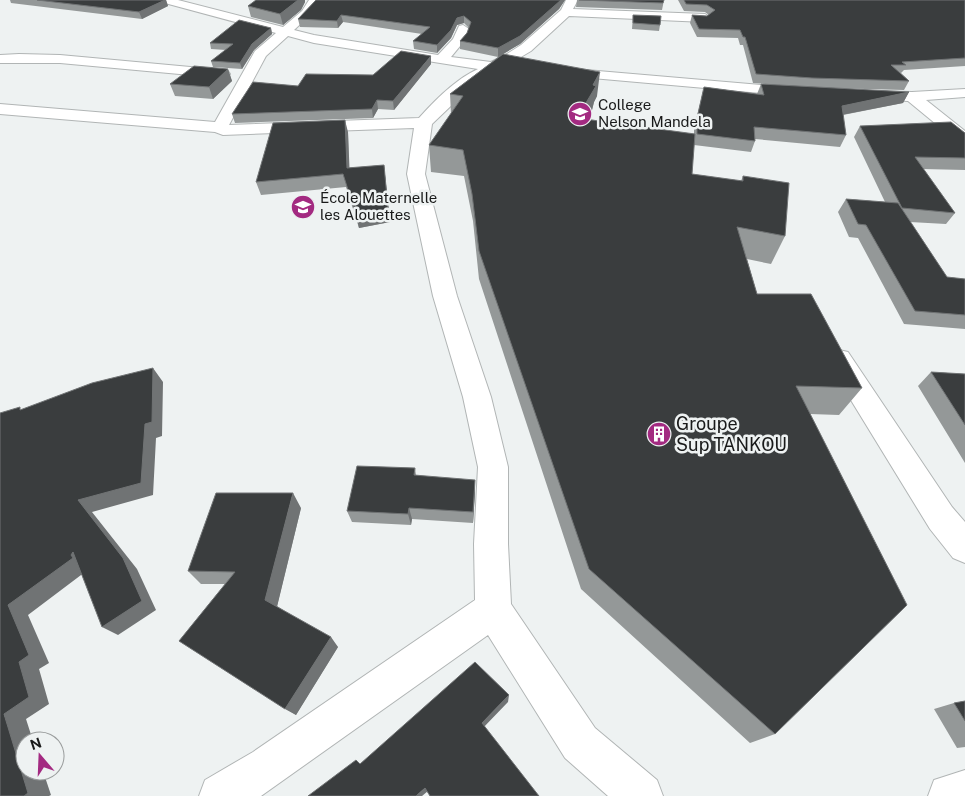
<svg xmlns="http://www.w3.org/2000/svg" width="965" height="796" viewBox="0 0 965 796" font-family="'Public Sans',sans-serif">
<style>
.lines{fill:none;stroke-linecap:round;stroke-linejoin:round}
.minor-casing{stroke:#b1b5b5;stroke-width:2}
.minor{fill:#fff;fill-rule:evenodd}
.wall{fill:#949898}
.shaded-wall{fill:#707374}
.building{fill:#3a3d3e;stroke:#707374}
.labels{text-anchor:middle;stroke-width:5;stroke-linejoin:round;paint-order:stroke}
.far-poi-label{font-size:15px;fill:#191a1a;stroke:#eef2f2;text-anchor:start}
.poi-label{font-size:18px;fill:#191a1a;stroke:#eef2f2;text-anchor:start}
</style>
<rect width="100%" height="100%" fill="#eef2f2"/>
<g class="lines">
<g class="minor-casing">
<path id="minor" d="M159,0h19l105,27 19,-16 7,-11h12l-11,15 -16,15 20,5 124,20 15,-16 6,-13 4,-1 6,4 -4,11 -14,17 40,5 16,-8 14,-9 40,-35 5,-10h12l-5,9 132,5 6,4 -6,4 -136,-6 -38,35 -27,16 -2,3 -7,1 -16,8 -47,45 -7,50 32,122 34,101 17,70v77l3,60 84,124 62,52 6,16h-55l-43,-38 -77,-123 -227,161h-62l6,-16 48,-28 222,-152 -1,-56 4,-77 -15,-70 -30,-101 -26,-122 7,-46 -191,7 -8,-3 -215,-18v-10l215,18 40,-71 21,-18 -115,-31zM288,36l26,7 164,26c-22,10 -43,31 -59,49l-190,7 37,-69z
M19,54l41,1 163,15 5,1 2,3 -2,3 -5,1 -163,-15h-60v-8z
M563,68l233,20 5,1 2,3 -2,3 -5,1 -238,-21 -2,-3 2,-3z
M965,89v8l-39,3 39,31v13l-6,-1 -51,-42 -39,-2 -5,-1 -2,-3 2,-3 5,-1 43,1z
M839,350l9,2 104,155 13,15v41l-12,-5 -23,-29 -100,-163 -4,-7 4,-7z
M965,770v26h-37l6,-16z"/>
</g>
<use href="#minor" class="minor"/>
</g>
<path class="wall" d="M10,0h156l2,6 -26,13 -131,-16z
M256,0h49v2l-4,8 -18,15 -32,-8 -3,-11z
M316,0h249l-6,9 -39,35 -17,10 94,42 -3,6 -2,8 -5,9 107,15v-5l10,-42 53,7 4,-10 32,2 -40,-3 -10,-38h-3l-2,-7 -41,-1 -7,-14 2,-8 15,1 2,-1 -4,-3 -21,-1 -6,-11h287v66l-61,4 -3,3 8,8 -5,9 -77,-2 82,4 -6,11 -60,12 3,20 -6,12 -85,-8v2l-4,11 -57,-7 -2,29 49,7 2,-5 42,60 -14,28 -24,-5 10,35 105,94 -23,27 -29,-1 -35,320 -25,9 -169,-154 -102,-310 -6,-58 -9,-45 -33,-4 -2,-27 22,-31 -1,-20 48,-37 -38,-8v-8l7,-8 2,-5 -5,-5 -7,2 -6,13 -14,15 -23,-4 -1,-8 9,-7 -79,-12 -5,6 -38,-1 -2,-8z
M577,0h87l-2,10 -86,-3z
M633,15l27,10 -1,6 -27,-2z
M271,28l1,6 -18,16 -12,19 -29,-2 -2,-6 15,-11 -15,-1 -1,-6z
M431,64l-37,46 -16,-1 -5,9 -138,5 -3,-9 66,-28 75,-11z
M228,69l4,12 -19,18 -38,-3 -5,-12z
M860,126l105,7v37l-42,-1 32,44 -9,11 -36,-2 37,55 18,2v50l-61,-5 -46,-86 -9,-1 -11,-25 8,-13 39,3 -31,-65z
M348,132l1,36 35,-3 6,57 -31,6 -13,-41 -85,8 -5,-13z
M931,372l34,2v89l-47,-77z
M415,468l1,7 59,17 -2,31 -61,-4 -1,6 -59,-3 -5,-11z
M301,508l-24,98 61,41 -42,68 -117,-74 46,-57h-24l-13,-13z
M965,701v46l-8,1 -23,-39 20,-6z"/>
<path class="shaded-wall" d="M165,0h1l2,6 -26,13 -3,-7z
M298,0h7v2l-4,8 -18,15 -3,-11z
M561,0h4l-6,9 -39,35 -22,13v-9z
M341,15l2,7 -5,6 -1,-7z
M464,16v7l-7,2 -6,13 -14,15v-8l20,-27z
M271,28l1,6 -18,16 -12,19 -2,-6 12,-19z
M431,56v8l-37,46 -1,-9z
M228,69l4,12 -19,18 -4,-12z
M600,72l-3,24 -3,6 -2,8 -18,33 3,-25 16,-33z
M909,92l-6,11 -67,13 6,-10z
M377,100l1,9 -5,9 -1,-9z
M345,120l3,12 2,49 -3,-13z
M384,165l6,57 -31,6 -3,-13z
M153,368l10,14 -1,54 -6,2 -3,57 -61,17 45,57 19,41 -38,25 -16,-8 -24,-127 67,-76z
M475,480v12l-2,31v-11z
M293,493l8,15 -25,103 -11,-11z
M409,508l3,11 -1,6 -3,-11z
M73,552l16,17 -61,46 21,48 -10,6 10,35 -23,15 7,22h-8v30h18l8,24 -2,1h-25l-20,-82 15,-52 -11,-57z
M331,637l7,10 -42,68 -11,-6z
M509,695l-1,7 -26,27v-6z
M425,788l3,3 -6,5h-6z"/>
<path class="building" d="M37,0h128l-26,12z
M256,0h42l-18,14 -32,-8z
M316,0h245l-41,36 -22,12 -38,-7 7,-8 4,-11 -7,-6 -7,2 -6,12 -14,15 -24,-4 17,-14 -89,-12 -4,6 -39,-2z
M579,0h85l-1,3z
M684,0h281v58l-63,4 4,3h-15l18,16 -97,-3 -56,-4 -11,-37h-2l-3,-7 -41,-1 -7,-14 15,1 8,-6 -8,-5 -21,-1z
M633,15l28,1 -1,9 -27,-2z
M239,20l32,8 -19,16 -12,19 -29,-2 22,-17 -23,-1z
M401,51l30,5 -38,45 -16,-1 -5,9 -140,5 21,-32 45,4 8,-12 67,1z
M503,54l97,18 -7,13 3,1 -19,32 118,16 -3,40 51,7v-5l46,7 -4,53 -48,-9 20,67h54l51,94 -66,-2 111,219 -132,129 -186,-165 -110,-318 -7,-57 -9,-44 -34,-5 34,-49 -13,-2z
M194,66l34,3 -19,18 -39,-3z
M761,84l148,8 -67,14 4,29 -92,-8 1,14 -58,-7v-16l7,-31 60,8z
M345,120l2,48 37,-3 4,44 -32,6 -13,-41 -87,8 17,-59z
M951,122l14,11v25l-50,-1 40,56 -53,-5 -42,-82z
M846,199l52,4 49,74 18,2v36l-50,-4 -49,-86 -8,-1z
M153,368l-1,54 -7,2 -4,59 -63,17 45,58 19,43 -40,26 -29,-75 -2,3 2,3 -65,47 21,50 -10,7 10,35 -25,17 24,79 -4,3h-24v-383l20,-6v3l72,-27z
M931,372l34,2v51z
M357,466l58,2 -1,7 61,5 -2,32 -64,-4 -1,6 -61,-3z
M216,493h77l-28,107 66,37 -46,72 -106,-68 56,-69 -47,-1z
M475,662l34,33 -27,28 57,73h-109l-5,-8 -9,8h-108l48,-36 4,4z
M965,701v20l-11,-18z"/>
<defs>
<g id="school-disc" transform="scale(1.25)"><circle r="9.5" fill="#a32a81" stroke="#eef2f2"/><path d="M0-5L7-2L0 1L-7-2ZM-4 1L0 2.5L4 1V4Q0 6-4 4Z" fill="#fff"/></g>
<g id="building-disc" transform="scale(1.25)"><circle r="9.5" fill="#a32a81" stroke="#eef2f2"/><path d="M-4-6H4V6H1V3H-1V6H-4ZM-2.5-4.3h1.7v1.8h-1.7ZM.8-4.3h1.7v1.8H.8ZM-2.5-1h1.7V.8h-1.7ZM.8-1h1.7V.8H.8Z" fill="#fff"/></g>
</defs>
<g fill-rule="evenodd">
<use href="#school-disc" x="580" y="114"/>
<use href="#school-disc" x="303" y="207"/>
<use href="#building-disc" x="659" y="434"/>
</g>
<g class="labels">
<g class="far-poi-label">
<text x="598" y="110">College<tspan x="598" dy="17">Nelson Mandela</tspan></text>
<text x="320" y="203">École Maternelle<tspan x="320" dy="17">les Alouettes</tspan></text>
</g>
<g class="poi-label">
<text x="676" y="430">Groupe<tspan x="676" dy="21">Sup TANKOU</tspan></text>
</g>
</g>
<g transform="translate(40 756) rotate(341)"><circle r="24" fill="#eef2f2" stroke="#999c9c"/>
<path d="M0-4L9 19L0 12L-9 19Z" fill="#a32a81"/>
<text y="-8" font-size="14" font-weight="bold" text-anchor="middle" fill="#191a1a">N</text>
</g>
</svg>
